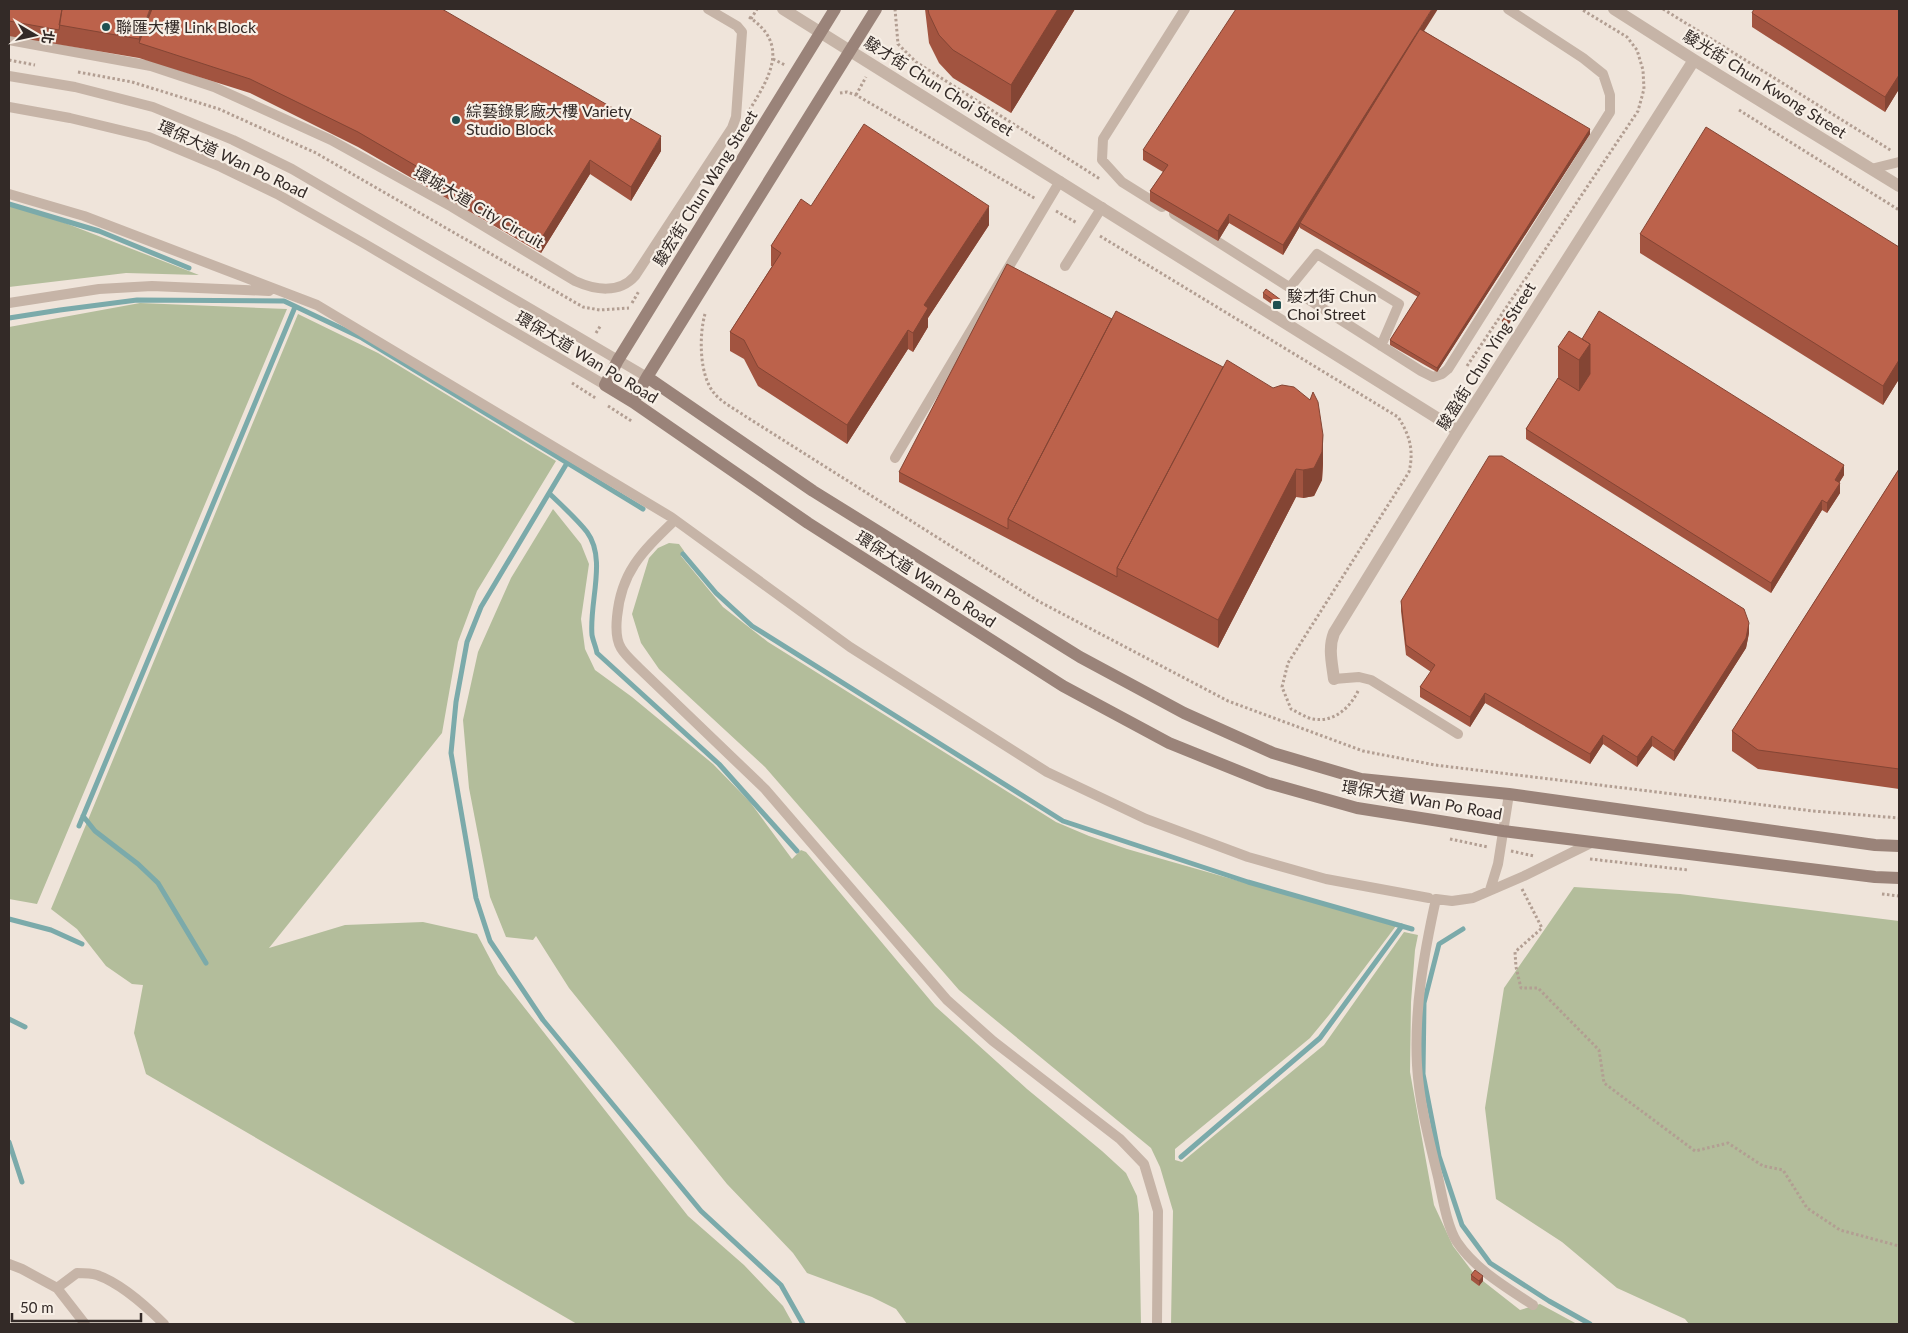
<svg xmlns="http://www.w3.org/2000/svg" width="1908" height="1333" viewBox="0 0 1908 1333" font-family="Lato,'Noto Sans TC',sans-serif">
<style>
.green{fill:#b3bd9b}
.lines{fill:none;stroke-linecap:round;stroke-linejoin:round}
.stream{stroke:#7baaaa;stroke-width:5}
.path{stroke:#b29e92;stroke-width:3;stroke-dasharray:2.5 2.5;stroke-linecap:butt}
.lane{stroke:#c6b4a7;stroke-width:10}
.street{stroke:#c6b4a7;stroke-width:12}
.secondary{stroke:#9a8379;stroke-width:12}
.wall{fill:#a25440}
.shaded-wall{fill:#844534}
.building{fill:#bc624b;stroke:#844534}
.poi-dot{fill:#205051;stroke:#f7efe6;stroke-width:2}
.labels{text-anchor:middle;stroke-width:4.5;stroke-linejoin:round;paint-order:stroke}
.poi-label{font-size:16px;fill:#332a27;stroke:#f7efe6;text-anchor:start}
.street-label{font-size:16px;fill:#332a27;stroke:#f7efe6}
</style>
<rect width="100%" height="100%" fill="#efe4da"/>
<path class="green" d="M9,204l56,19 134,52 -73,-2 -117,14z
M140,303l147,6 -250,595 -28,-5v-572z
M298,314l80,39 178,108 -79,130 -19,51 -16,91 -173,215 76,-23 78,-3 54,12 21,40 190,242 56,49 39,41 10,18h-216l-431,-250 -12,-41 9,-48 -11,-1 -26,-18 -29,-37 -26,-20z
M553,509l28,35 8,20 -8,55 4,30 10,21 37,27 81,67 37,38 42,57 9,-9 5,2 129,154 92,83 75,62 24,22 11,23 2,18 2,110h-234l-11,-15 -24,-12 -65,-24 -14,-20 -66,-69 -158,-196 -33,-52 -3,4 -27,-3 -16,-40 -21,-109 -6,-68 15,-68 33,-74z
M669,543l10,1 5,7 -3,5 42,51 45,35 288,180 33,14 38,13 269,77 -67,89 -19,23 -135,111v11l7,2 142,-117 80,-113 14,3 -3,15 -4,52 -1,70 24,133 19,41 22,29 4,11 4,-5 37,29 20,-6 37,20h-406l2,-113 -13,-44 -9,-19 -192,-158 -194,-223 -106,-98 -18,-26 -9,-29 17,-56 9,-10z
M1574,887l106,7 219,27v403h-210l-4,-5 -68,-31 -55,-46 -66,-43 -11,-91 19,-120z"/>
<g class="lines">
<path class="stream" d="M9,204l90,27 90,37
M9,318l51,-8 77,-10 147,1 78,37 281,171
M567,463l-86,144 -14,35 -11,60 -5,51 25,145 14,43 53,79 158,191 80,74 22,39
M549,493c12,12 27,25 38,39 20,27 2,70 5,103 1,6 4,12 5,18l122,111 78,87
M683,554l33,39 36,33 311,195 185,61 164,47
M83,816l12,15 43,33 20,19 48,80
M79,826l216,-519
M9,919l42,11 31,14
M1463,929l-24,15 -15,59 -1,71 16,82 23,69 28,38 59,38 41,23
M9,1019l16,8
M9,1142l13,40
M1181,1157l139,-119 82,-112"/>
<path class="path" d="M895,9l3,35 18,18 184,117
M1663,9l229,142
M749,17c40,27 22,58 1,92
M751,19l6,-10
M773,59l12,6
M9,60l26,5
M901,67l6,-13
M78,72l54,10 87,27 97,44 267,154 17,3 29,-2
M840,93l7,-1 9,3 180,104
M856,95l10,-18
M1739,110l160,100
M1056,211l21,12
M1100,236l298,181c12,18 16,34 11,55l-121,191 -6,24 9,22c7,3 15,9 22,10 21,4 38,-12 46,-30
M632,303l7,-12
M705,314c-6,21 -6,61 9,79 7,9 21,16 31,23l293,185 190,100 135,50 72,14 378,46 86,7
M596,333l5,-8
M1467,366l171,-255 6,-22 -1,-19 -6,-20 -10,-13 -46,-28
M572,383l25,16
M608,406l25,16
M1450,839l38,8
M1511,851l23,5
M1590,859l98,11
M1522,889l20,39 -27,24 1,15 5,21h17l61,62 5,33 91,68 33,-8 35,23 20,4 24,38 33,22 59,16
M1882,894l17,2"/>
<path class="lane" d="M9,40l142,26 63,21 117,53 121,67 123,74c20,9 44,13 60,-5l97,-148 4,-11 6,-85 -5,-6 -29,-17
M9,76l66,11 78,20 80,33 59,29 355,208
M9,107l61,11 79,19 72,30 56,27 88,50 240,141
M1871,169l28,-7
M9,194l75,22 233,89 354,212 179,130 197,125 99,47 102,38 78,22 103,19
M1162,207l-40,-25 -20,-22 1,-21 82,-130
M1174,214l247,157 12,6 9,-3 6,-5 162,-257v-17l-7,-21 -20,-16 -75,-49
M1065,266l37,-59
M1290,287l27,-33 82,50 -18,42
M9,303l90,-14 53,-3 117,5
M895,458l165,-277
M675,520c-32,31 -54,51 -58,97 -1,10 -1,23 4,31 4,7 12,14 18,20l126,121 182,211 46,41 127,98 24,25 14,47 -1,113
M1334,679l25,-2 12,3 87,54
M1490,890l8,-26 11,-70
M9,1264l13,5 35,19 28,36
M57,1288l20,-15c7,0 14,0 20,2 23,8 50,32 67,49
M1533,1305c-27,-18 -57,-35 -76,-63 -10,-15 -15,-47 -19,-65 -9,-37 -19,-75 -21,-112 -3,-56 7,-112 19,-166l16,2 21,-3 51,-22 69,-34"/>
<path class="street" d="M783,9l675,422
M1614,9l80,51 205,126
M1334,679c-2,-16 -6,-31 0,-46l124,-202 236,-371"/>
<path class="secondary" d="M835,9l-217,351 -13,25 28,17 175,121 255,163 106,57 99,40 89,25 146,23 372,46 24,1
M647,377l166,114 267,166 104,56 89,40 88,26 148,15 366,51 24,1
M633,402l14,-25 229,-368"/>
</g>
<path class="wall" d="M9,9l652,142 -30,50 -41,-27 -49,79 -183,-106 -108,-54 -111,-35 -130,-22z
M925,9h150l-64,104 -58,-35 -14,-15 -10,-20z
M1899,9v80l-14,23 -133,-85v-14z
M1424,31l166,103 -153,238 -47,-27v-5l28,-43 -118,-69v-2l-17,29 -54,-32 -11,18 -68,-40v-10l13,-19 -20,-12v-10z
M811,206l178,19 -61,93v9l-15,25 -5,-3 -61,95 -89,-58 -14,-27 -14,-8v-19l42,-66h-1v-20z
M1640,234l259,13v132l-16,26 -243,-152z
M1263,293l18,12 -2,4 -16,-11z
M1517,312l-11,16 -4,-2v-5z
M1582,339l262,136 -5,8 1,10 -13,20 -5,-3 -51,83 -245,-154v-10l32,-51v-31z
M1323,463l-1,17 -8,16 -11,2 -7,-1 -78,151 -319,-166v-10z
M1899,469v320l-141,-20 -26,-18v-20z
M1401,601l348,32 -3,15 -72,113 -22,-15 -15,21 -34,-23 -13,20 -105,-61 -15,24 -50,-30v-10l11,-15 -25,-17 -5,-44z
M1471,1275l12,6 -4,5 -8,-6z"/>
<path class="shaded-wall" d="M150,9h8l-19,34v15v-19z
M1058,9h17l-64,104v-28z
M1432,9h6l-136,215 -2,-1v3l-17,29v-10z
M1899,75v14l-14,23v-15z
M1590,129v5l-153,238v-4z
M661,136v15l-30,50v-14z
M590,160v14l-49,79v-14z
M989,206v19l-61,93v9l-15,25v-19l11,-28z
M1229,214v9l-11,18v-10z
M1281,300v5l-2,4v-5z
M1517,307v5l-11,16v-5z
M908,330v19l-61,95v-19z
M1590,344v40l-11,17v-41z
M1899,360v19l-16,26v-19z
M1323,435v28l-1,17 -8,16 -11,2v-28z
M1844,465v10l-9,14v-9z
M1296,469v28l-78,151v-28z
M1840,483v10l-13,20v-10z
M1822,500v10l-51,83v-10z
M1749,623v10l-3,15 -72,113v-10z
M1485,693v10l-15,24v-10z
M1603,735v9l-13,20v-10z
M1652,736v10l-15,21v-10z
M1483,1276v5l-4,5v-5z"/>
<path class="building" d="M9,9h53l-3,21 -50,-9z
M62,9h88l-11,30 -80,-14z
M152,9h290l219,127 -30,51 -41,-27 -49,79 -183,-107 -108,-53 -111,-36z
M928,9h130l-47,76 -58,-35 -14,-15 -10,-21z
M1236,9h196l-149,236 -54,-31 -11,17 -68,-40 18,-26 -25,-15z
M1754,9h145v66l-14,22 -133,-84z
M1420,29l170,100 -153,239 -47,-28 30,-47 -120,-70z
M864,124l125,82 -65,99 4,3 -15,25 -5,-3 -61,95 -89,-58 -14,-27 -14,-8 51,-79 -10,-7 30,-47 10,7z
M1706,127l193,120v113l-16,26 -243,-152z
M1007,264l105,55 -104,200v10l-109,-57z
M1266,289l15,11 -2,4 -16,-11z
M1513,305l4,2 -11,16 -4,-2z
M1116,311l107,56 -106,201v9l-109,-58z
M1599,311l245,154 -9,15 5,3 -13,20 -5,-3 -51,83 -245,-154 32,-51 21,13 11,-17v-30l-8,-5z
M1569,331l21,13 -11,16 -21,-13z
M1227,360l46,28 9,-3 12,2 16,13 3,-8 5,10 5,33 -1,17 -8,16 -11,2 -7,-1 -78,151 -101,-52z
M1489,456h13l242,153 5,14 -3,15 -72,113 -22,-15 -15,21 -34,-22 -13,19 -105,-61 -15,24 -50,-30 15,-22 -29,-20 -5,-44z
M1899,469v300l-141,-19 -26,-19z
M1475,1270l8,6 -4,5 -8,-6z"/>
<g class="poi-dot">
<circle cx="106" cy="27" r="5"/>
<circle cx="456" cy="120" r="5"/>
<rect x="1272" y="300" width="10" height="10" rx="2.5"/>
</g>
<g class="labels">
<g class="poi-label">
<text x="116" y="33">聯匯大樓 Link Block</text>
<text x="466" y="117">綜藝錄影廠大樓 Variety<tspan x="466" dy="18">Studio Block</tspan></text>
<text x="1287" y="302">駿才街 Chun<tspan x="1287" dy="18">Choi Street</tspan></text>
</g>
<g class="street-label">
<text transform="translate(1765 84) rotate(32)" y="6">駿光街 Chun Kwong Street</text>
<text transform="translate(939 86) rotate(32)" y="6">駿才街 Chun Choi Street</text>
<text transform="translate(233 159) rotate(25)" y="6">環保大道 Wan Po Road</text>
<text transform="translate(705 188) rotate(-58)" y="6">駿宏街 Chun Wang Street</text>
<text transform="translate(479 207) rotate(30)" y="6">環城大道 City Circuit</text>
<text transform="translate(1486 356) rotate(-58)" y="6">駿盈街 Chun Ying Street</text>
<text transform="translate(587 357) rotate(31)" y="6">環保大道 Wan Po Road</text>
<text transform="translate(926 579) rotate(33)" y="6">環保大道 Wan Po Road</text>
<text transform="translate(1422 800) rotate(10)" y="6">環保大道 Wan Po Road</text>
</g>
</g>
<rect width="1908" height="1333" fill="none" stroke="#332a27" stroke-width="20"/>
<g transform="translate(35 35) rotate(99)" stroke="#f7efe6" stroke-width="4" paint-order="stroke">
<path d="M0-4L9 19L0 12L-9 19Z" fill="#332a27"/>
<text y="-8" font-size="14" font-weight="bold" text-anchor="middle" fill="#332a27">北</text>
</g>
<path d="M12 1313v8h129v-8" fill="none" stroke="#332a27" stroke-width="2.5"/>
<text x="20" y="1313" font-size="15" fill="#332a27" stroke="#f7efe6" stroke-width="4" paint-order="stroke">50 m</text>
</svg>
